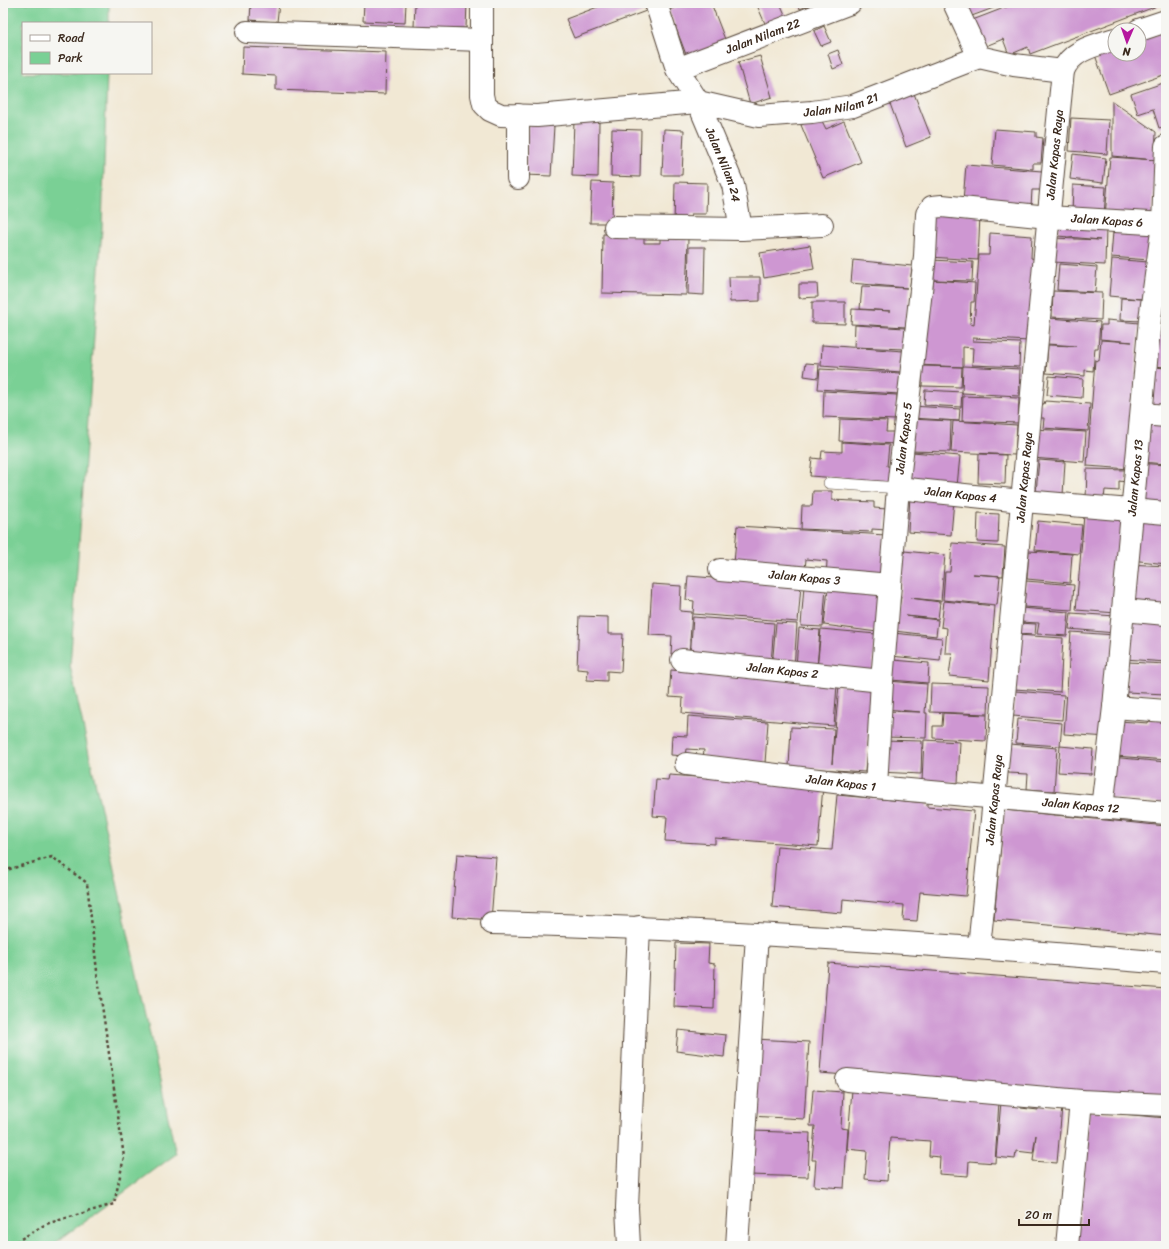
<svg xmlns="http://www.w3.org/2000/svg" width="1169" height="1249" viewBox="0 0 1169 1249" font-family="Sriracha,sans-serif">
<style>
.green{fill:#7ad095;stroke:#5a7d5a}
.building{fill:#ce97d2}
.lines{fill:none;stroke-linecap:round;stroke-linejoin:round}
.service-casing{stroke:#564639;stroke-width:12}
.minor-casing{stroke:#564639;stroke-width:24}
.path{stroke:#564639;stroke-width:2.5;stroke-dasharray:3 3;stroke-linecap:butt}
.service{stroke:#fff;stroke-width:11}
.minor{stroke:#fff;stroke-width:22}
.labels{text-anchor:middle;stroke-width:3;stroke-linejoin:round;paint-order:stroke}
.street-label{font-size:12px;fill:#3b2a1e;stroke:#f6f6f2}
</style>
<rect width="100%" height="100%" fill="#f6f6f2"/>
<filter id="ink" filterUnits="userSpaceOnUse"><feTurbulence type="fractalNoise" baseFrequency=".025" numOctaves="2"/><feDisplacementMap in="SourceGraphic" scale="8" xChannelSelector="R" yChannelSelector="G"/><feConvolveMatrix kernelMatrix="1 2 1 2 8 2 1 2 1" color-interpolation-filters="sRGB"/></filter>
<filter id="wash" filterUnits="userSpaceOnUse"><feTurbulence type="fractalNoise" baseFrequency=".012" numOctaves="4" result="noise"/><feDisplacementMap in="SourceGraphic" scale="16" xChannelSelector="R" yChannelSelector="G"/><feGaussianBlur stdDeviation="0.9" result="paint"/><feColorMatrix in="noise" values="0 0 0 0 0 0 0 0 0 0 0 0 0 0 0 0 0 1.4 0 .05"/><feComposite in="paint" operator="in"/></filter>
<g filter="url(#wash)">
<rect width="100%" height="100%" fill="#f1e8d4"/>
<path class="green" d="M3,3h106v20h-86v50h84l-5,155 -32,438 106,488 -125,92h-48z"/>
<g id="blocks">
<path class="building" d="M251,3h28l-2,19 -27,-2z
M364,3h42l-1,20 -42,-2z
M415,3h52l-1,25 -52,-1z
M608,3h35l3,8 -72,27 -8,-19z
M686,3h25l15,39 -39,15 -18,-47z
M756,3h24l7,16 -20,9z
M798,3h17l-15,6z
M963,3h44l-38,14z
M1017,3h148l-135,51 -2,-7 -19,8 -6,-16 -22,9 -11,-27z
M824,26l7,16 -10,4 -7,-15z
M1166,31v43l-57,20 -14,-39 20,-7v6h24v-14z
M243,47l143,5 -1,42 -109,-4v-14l-34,-2z
M838,50l5,15 -10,4 -5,-15z
M760,56l12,41 -22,7 -12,-42z
M1166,82v44l-7,2 -6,-19 -15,5 -7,-20z
M913,91l18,46 -25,10 -17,-46z
M1112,101l44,31 -1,28 -43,-4z
M820,117l6,12 18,-8 17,41 -38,16 -22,-53z
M1071,118l38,2 -2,34 -38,-3z
M574,121l25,1 -1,55 -26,-1z
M528,125l26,1 -3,50 -26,-1z
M612,129l29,1 -1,47 -29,-1z
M664,129l20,1 -2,45h-20z
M995,129l41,3v5l7,1 -2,25h-8v6l-41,-4z
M1073,154l33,4 -3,25 -33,-4z
M1110,157l46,3 -4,61 -47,-4z
M966,165l76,6 -1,19h-9l-1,16 -68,-5z
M592,182l21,1 -1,40h-22z
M675,182l32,1 -1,31h-15v11l-17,-1z
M1073,185l33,2 -2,29 -32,-2z
M931,212l49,3 -2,45 -50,-3z
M1059,224l47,3 -1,38 -52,-3 1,-24 46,2 -42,-4z
M1113,232l38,2 -2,26 -38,-3z
M990,233l42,3 -1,22 4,1 -6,82 -56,-3v3l47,2 -1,24 -47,-2 1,-17 -10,-1v20l-46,-2 14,-105 42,2 -1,19 -39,-1 42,3 -1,19h-3l-1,22 4,1 5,-70h10z
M603,234l41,1v8h16v-5l28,1 -2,56 -84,-2z
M810,245l4,24 -50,9 -4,-25z
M689,247h16l-1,48 -16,-1z
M1112,259l36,3 -6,59 -22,-1 1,-22 20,1 -32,-3z
M853,260l59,6 -6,61 -55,-3 1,-15 39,2 -31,-2 2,-23 45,2 -56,-5z
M1059,264l38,3 -2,25 -38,-2z
M729,277h31v24l-30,1z
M799,284h18l1,13 -19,1z
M1160,288l6,1v20l-8,-1z
M1053,291l49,2 -1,27 -49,-3z
M812,302h33v22l-33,-1z
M1049,318l51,4 -2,26h-3l-2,23 -8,-1v6l-39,-3 2,-28 28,1 -29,-2z
M1107,320l32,3 -9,146 -43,-3 8,-106 4,1 2,-21 31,2 -32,-3 1,-14h6z
M855,325l50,3 -1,21 -50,-2z
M1155,328l11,1v38l-13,-1z
M822,345l81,6 -2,21 -80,-6z
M806,363l13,1 -1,14 -14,-2z
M922,366l40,1 -1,20 -39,-1z
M963,366l57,3 -1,27 -57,-3z
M1154,367l12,1v40l-15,-1z
M820,369l80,4 -1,21 -81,-5z
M1049,376l34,3 -1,19 -35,-3z
M925,390l37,2 -1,15 -37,-2z
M824,391l73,4 -1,25 -73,-3z
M963,396l56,2 -1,25 -56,-2z
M1045,401l45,3 -2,27 -45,-3 1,-10h-11l1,-15 10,1z
M912,406l48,3 -1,12 -47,-3z
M840,419l47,2 -1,11h11l-1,12 -57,-3z
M910,419l41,2 -1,31 -41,-1z
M953,421l64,4 -2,30 -64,-3z
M1144,423l22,1v40l-25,-2z
M1034,429l52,3 -2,30 -52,-4z
M842,442l47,3 -2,21 7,1 -1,15 -83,-6 2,-18 9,1 1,-8 20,1z
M912,452l48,4 -3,30 -47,-3z
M979,454l27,1 -1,29 -27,-1z
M1039,460l26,2 -2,33 -27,-2z
M1138,463l28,2v43l-30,-1z
M1087,469l39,1v12l-7,-1v10l-14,-1 -1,9h-18z
M813,491h19v9l42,2v6l13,1 -1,21 -14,-1v3l-71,-3 1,-23h10z
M910,496l44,4 -3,35 -43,-3z
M978,513l21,1 -1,29 -21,-1z
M1084,515l41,4 -8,94 -41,-3z
M1136,516l30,3v45l-35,-4z
M1038,521l44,4 -3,29 -44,-4z
M737,526l149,9 -3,45 -57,-3 1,-16 -21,-2 -1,10 -71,-5z
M952,543l53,4 -2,29 -30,-2 27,2 -3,29 -54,-5 2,-28h5z
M904,551l41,4 -4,46 -31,-3 30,4 -2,17 -32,-3 32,4 -2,16 -41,-5 6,-34h-1z
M1029,551l43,3 -2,29 -43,-4z
M1128,564l38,2v41l-41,-3z
M688,576l113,9 -3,37 -105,-8 1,-13 -8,-1z
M1026,581l48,4 -2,25 -48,-3z
M652,584l29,2 -1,25 12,1 -3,43 -18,-1 1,-18 -23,-1z
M804,585l22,1 -3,41 -22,-1z
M828,589l53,6 -4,37 -53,-7z
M944,601l51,5 -6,74 -40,-4 3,-23h-7l2,-25 -6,-1z
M1021,608l48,4 -2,24 -30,-2 2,-11 -19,-1z
M1071,613l45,3 -1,17 -46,-4z
M579,616l29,1v17h15l-2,38 -14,-1v10l-20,-1 1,-10 -11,-1z
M1128,616l38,3v43l-41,-3z
M693,617l81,6 -3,41 -81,-6z
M776,623l21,1 -3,44 -22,-2z
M1017,623l19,1 -1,11 -19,-1z
M799,628l21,2 -3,39 -21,-2z
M821,629l55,5 -4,39 -55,-5z
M1071,632l44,3 -7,102 -44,-3z
M893,633l49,5 -2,23 -49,-5z
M1017,635l46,3 -3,54 -46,-3z
M893,660l36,3 -1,20 -37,-3z
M1128,662l38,2v42h-2l1,-12 -39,-2z
M671,670l166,14 -3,42 -152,-13 1,-15 -14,-1z
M887,681l40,3 -2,29h2l-1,25 -44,-1 1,-26 38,1 -36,-3z
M931,684l58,2 -1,28 -58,-2z
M839,685l33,2 -7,85 -76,-5 2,-40 43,2 -2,35z
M1015,691l49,4 -2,25 -49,-4z
M943,713l44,2 -1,26 -53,-3v-12h9z
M688,716l80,6 -3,41 -62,-5 1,-8 -18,-1 -1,7 -14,-1 1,-20 15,1z
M1018,719l44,4 -2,23 33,3 -2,25 -33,-2 2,-26 -44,-3z
M1149,719l17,1v40l-50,-4 3,-35 29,2z
M881,740l41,1 -1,33 -42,-2z
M924,740l36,2 -2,41 -36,-2z
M1010,744l47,4 -3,43 -27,-2 1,-15 -20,-1z
M1110,757l56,5v41l-59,-5z
M669,775l154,11 -5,60 -103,-8v6l-50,-3 2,-24 -14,-1 3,-37 12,1z
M837,795l90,8v4l47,4 -8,85 -46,-4 -3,29 -14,-1 1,-15 -61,-6 -1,14 -70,-6 5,-61 55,4z
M1004,810l162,16v110l-172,-16z
M457,854l39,3 -5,63 -39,-3z
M676,943l33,1 -1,19 7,1 -1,45 -40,-2z
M828,963l338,26v111l-346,-27z
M678,1030l48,5 -2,22 -48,-6z
M755,1039l54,3 -5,77 -54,-3z
M813,1090l30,2 -2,36 7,1 -4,59 -30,-2 2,-26h-4l3,-34h-5z
M852,1090l147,11 -4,62 -26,-2 -1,15 -29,-2 1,-17 -11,-1 1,-15 -40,-3 -3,43 -22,-2 2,-28 -20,-2z
M1001,1102l20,2v4l17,2v-5l24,2 -5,56 -24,-2 3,-26 -3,18 -17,-2 -1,8 -19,-2z
M1089,1111l77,7v128h-89z
M752,1131l58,2 -2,44 -58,-2z"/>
</g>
</g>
<g filter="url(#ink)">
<use href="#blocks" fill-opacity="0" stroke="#564639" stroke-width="1"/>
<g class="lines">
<g class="service-casing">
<path id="service" d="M829,483l69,5"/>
</g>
<g class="minor-casing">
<g id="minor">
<path id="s1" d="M482,3v92l2,9 6,6 11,5 36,1 161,-14 61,14 53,-4 41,-6 126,-49"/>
<path id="s2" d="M656,3l21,66 21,33 35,83 8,44"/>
<path d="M954,3l25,54 35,8 49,6"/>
<path d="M1139,30l27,-9"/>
<path d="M247,32l235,8"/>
<path id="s3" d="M677,69l173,-66"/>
<path d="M518,115v63"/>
<path d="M615,227l126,2 81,-4"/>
<path d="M1142,414l24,2"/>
<path id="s4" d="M898,488l114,12 154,13"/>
<path id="s5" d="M720,570l170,15"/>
<path d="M1123,610l43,4"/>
<path id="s6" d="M682,660l200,21"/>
<path d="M1114,707l52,4"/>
<path id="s7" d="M686,764l190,23 290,26"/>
<path id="s8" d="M876,787l6,-106 16,-193 27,-232 2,-42 5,-7 10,-1 106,11 118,7"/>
<path id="s9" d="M1102,808l12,-101 36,-388 13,-95 3,-78"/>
<path d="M492,923c225,6 450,21 674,40"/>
<path id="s10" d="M979,947c31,-292 54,-584 84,-876 8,-21 33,-26 52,-32"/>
<path d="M847,1080l234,21 85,4"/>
<path d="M629,1246l-2,-38 12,-281"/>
<path d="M737,1246l20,-311"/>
<path d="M1067,1246l14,-145"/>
</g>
</g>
<path class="path" d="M3,871l49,-14 35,26 10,88 27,186 -10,47 -68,20 -37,22"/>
<use href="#service" class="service"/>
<use href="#minor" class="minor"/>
</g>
</g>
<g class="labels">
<g class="street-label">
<text dy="4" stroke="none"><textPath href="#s3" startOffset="92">Jalan Nilam 22</textPath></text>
<text dy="4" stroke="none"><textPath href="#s1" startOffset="465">Jalan Nilam 21</textPath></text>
<text dy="4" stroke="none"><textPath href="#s10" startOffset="796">Jalan Kapas Raya</textPath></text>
<text dy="4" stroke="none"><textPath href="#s2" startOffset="176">Jalan Nilam 24</textPath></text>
<text dy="4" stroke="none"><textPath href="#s8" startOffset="760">Jalan Kapas 6</textPath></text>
<text dy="4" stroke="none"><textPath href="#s8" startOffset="350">Jalan Kapas 5</textPath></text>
<text dy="4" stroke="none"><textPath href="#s10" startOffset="472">Jalan Kapas Raya</textPath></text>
<text dy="4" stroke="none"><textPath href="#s9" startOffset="332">Jalan Kapas 13</textPath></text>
<text dy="4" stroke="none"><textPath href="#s4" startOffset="63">Jalan Kapas 4</textPath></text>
<text dy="4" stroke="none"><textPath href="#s5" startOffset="85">Jalan Kapas 3</textPath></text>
<text dy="4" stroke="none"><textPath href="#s6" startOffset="101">Jalan Kapas 2</textPath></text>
<text dy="4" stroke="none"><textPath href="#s7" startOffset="156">Jalan Kapas 1</textPath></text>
<text dy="4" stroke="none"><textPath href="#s10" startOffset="148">Jalan Kapas Raya</textPath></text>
<text dy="4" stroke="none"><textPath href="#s7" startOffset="397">Jalan Kapas 12</textPath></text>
</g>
</g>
<rect width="1169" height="1249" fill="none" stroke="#f6f6f2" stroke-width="16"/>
<rect x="22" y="22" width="130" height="52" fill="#f6f6f2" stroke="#aba49d"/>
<rect x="30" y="35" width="20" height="6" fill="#ffffff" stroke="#aba49d"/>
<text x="58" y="42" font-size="12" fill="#3b2a1e">Road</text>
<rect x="30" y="52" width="20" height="12" fill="#7ad095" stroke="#aba49d"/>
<text x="58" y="62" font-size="12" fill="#3b2a1e">Park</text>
<g transform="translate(1127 42) rotate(182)"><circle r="19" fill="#f6f6f2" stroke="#aba49d"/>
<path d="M0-3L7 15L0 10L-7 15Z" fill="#b5179e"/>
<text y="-6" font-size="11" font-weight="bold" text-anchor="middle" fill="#3b2a1e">N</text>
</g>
<path d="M1019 1219v6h70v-6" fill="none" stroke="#3b2a1e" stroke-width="2"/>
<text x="1025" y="1219" font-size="12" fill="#3b2a1e" stroke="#f6f6f2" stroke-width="3" paint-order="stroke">20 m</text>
</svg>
